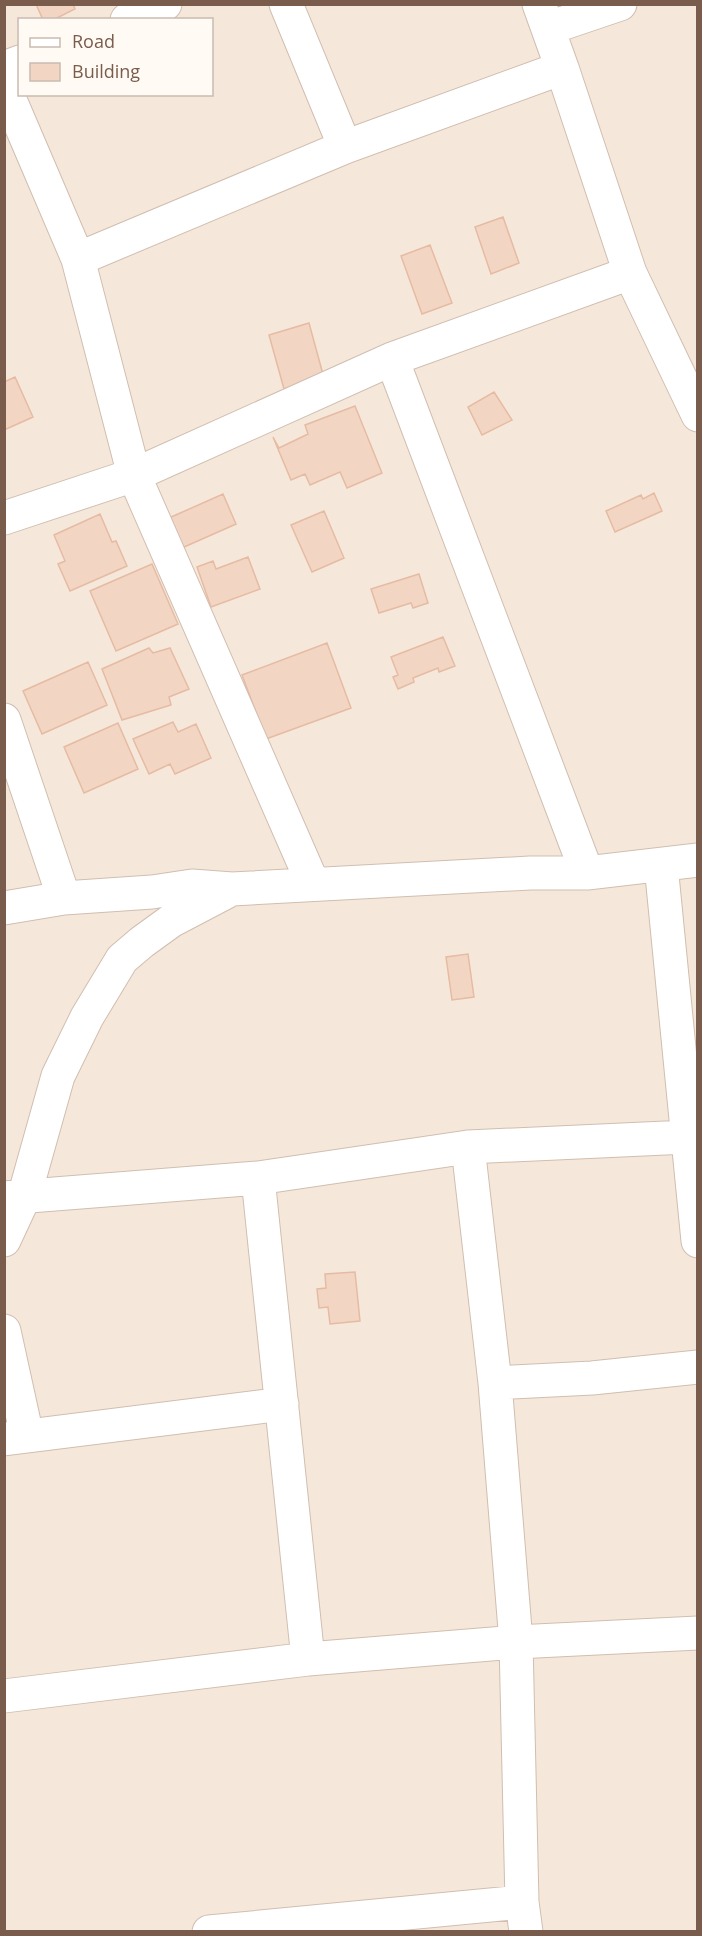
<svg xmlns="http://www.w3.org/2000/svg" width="702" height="1936" viewBox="0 0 702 1936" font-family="'Open Sans',sans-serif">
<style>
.residential{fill:#f5e8da;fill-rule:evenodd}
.building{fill:#f3d5c3;stroke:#e6bba3;stroke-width:1.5}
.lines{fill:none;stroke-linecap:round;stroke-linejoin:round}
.street-casing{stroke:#d1beb0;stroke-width:35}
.street{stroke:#fff;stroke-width:33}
</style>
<rect width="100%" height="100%" fill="#fdf6ec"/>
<path class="residential" d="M5,5h692v1926h-692zM20,20h192v74h-192z"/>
<path class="building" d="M36,4h37l2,5 -22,11h-10z
M503,217l16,46 -28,11 -16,-47z
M430,245l22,58 -30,11 -21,-58z
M309,323l15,55 -40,11 -15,-54z
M15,377l18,40 -29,13v-48z
M494,392l18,28 -30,15 -14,-28z
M355,406l27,67 -35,15 -7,-16 -30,13 -5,-11 -14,6 -18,-43 6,11 29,-14 -3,-9z
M654,493l8,18 -47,21 -9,-21 35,-16 2,4z
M223,494l13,30 -54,24 -13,-30z
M324,511l20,47 -32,14 -21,-47z
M100,514l12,28 4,-1 11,25 -57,25 -12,-27 7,-3 -11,-26z
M248,557l12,32 -49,18 -14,-40 16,-6 3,8z
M152,564l26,60 -62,27 -26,-60z
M419,574l9,29 -15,5 -2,-5 -32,10 -8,-24z
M443,637l12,29 -16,6 -1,-4 -25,10 1,4 -16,7 -5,-12 5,-2 -7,-18z
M327,643l24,65 -85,31 -24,-64z
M149,648l4,5 17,-5 19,41 -20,8 2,8 -49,15 -20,-51z
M88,662l19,43 -65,29 -19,-43z
M173,722l5,10 18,-8 15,34 -36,16 -5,-10 -21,10 -16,-35z
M118,723l20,46 -54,24 -20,-46z
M468,954l6,43 -22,3 -6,-43z
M355,1272l5,49 -30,3 -2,-17 -9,1 -2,-19 9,-1 -1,-14z"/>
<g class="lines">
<g class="street-casing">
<path id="street" d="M286,4l59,143
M539,4l23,64 68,205 68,142
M127,20l38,-16
M549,28l71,-24
M4,68l16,-6
M4,86l74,173 56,216 179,409
M78,259l267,-112 217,-79
M392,359l195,514
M4,518l130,-43 258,-116 238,-86
M4,720l60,178
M661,865l37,376
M4,908l60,-10 88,-6 40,-6 40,3 298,-16h57l111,-13
M468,1147l27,236 21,259 6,260 4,30
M258,1178l50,481
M4,1198l254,-20 210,-31 219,-10
M4,1240l20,-43 34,-121 29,-59 35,-58 20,-17 29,-21 61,-32
M4,1331l23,105
M495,1383l97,-5 106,-11
M4,1439l278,-35
M4,1696l304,-37 208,-17 182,-9
M209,1932l313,-30"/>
</g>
<use href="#street" class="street"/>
</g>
<rect width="702" height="1936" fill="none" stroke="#7a5c4d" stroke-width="12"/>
<rect x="18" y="18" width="195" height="78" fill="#fffaf3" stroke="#cabbb1" stroke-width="1.5"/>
<rect x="30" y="38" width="30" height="9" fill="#ffffff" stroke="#cabbb1" stroke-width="1.5"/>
<text x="72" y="48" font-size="18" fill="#7a5c4d">Road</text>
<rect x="30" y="63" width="30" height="18" fill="#f3d5c3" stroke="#cabbb1" stroke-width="1.5"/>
<text x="72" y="78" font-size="18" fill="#7a5c4d">Building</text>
</svg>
